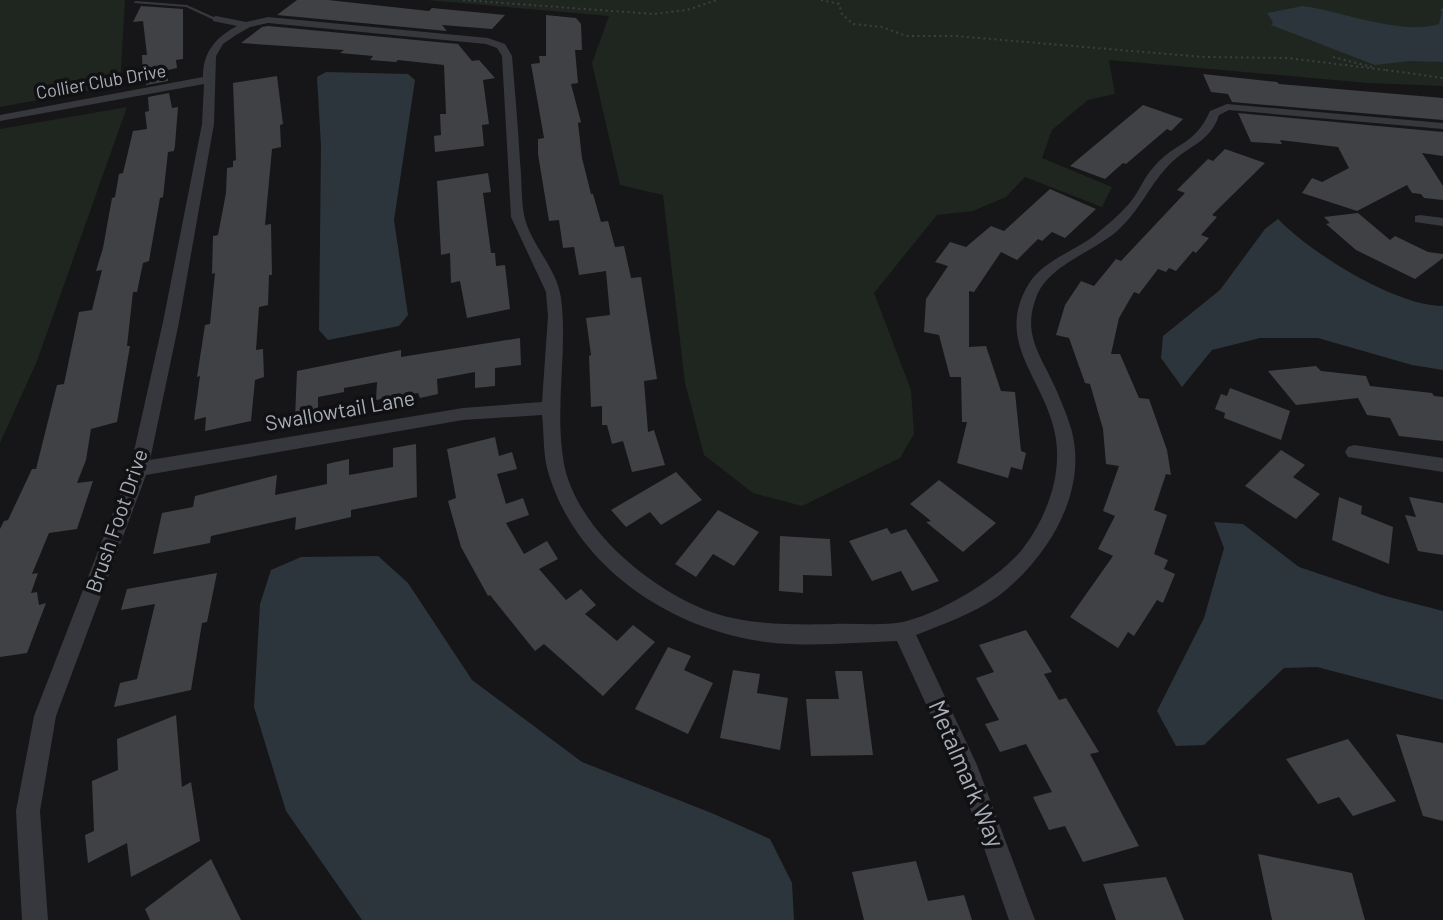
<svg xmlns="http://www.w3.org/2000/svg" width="1443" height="920" viewBox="0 0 1443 920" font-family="Barlow,sans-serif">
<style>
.green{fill:#1e261f}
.water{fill:#2c353c}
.building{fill:#404145}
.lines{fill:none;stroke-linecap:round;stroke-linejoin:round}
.path{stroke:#3d3f44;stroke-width:2;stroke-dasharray:2 3.5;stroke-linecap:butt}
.service{fill:#37383d;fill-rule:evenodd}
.minor{fill:#37383d;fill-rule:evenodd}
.labels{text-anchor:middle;stroke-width:7;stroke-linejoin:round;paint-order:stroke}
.far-street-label{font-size:18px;fill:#a8adb8;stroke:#111113}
.street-label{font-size:21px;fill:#a8adb8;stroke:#111113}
.near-street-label{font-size:24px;fill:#a8adb8;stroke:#111113}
</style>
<rect width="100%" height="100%" fill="#161618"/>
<path class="green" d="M0,0h125l-5,85 -120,22z
M426,0h1017v86l-76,-3 -258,-23 6,34 -27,6 -36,30 -10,28 70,29 -10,20 -77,-30 -19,20 -33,14 -36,4 -63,78 37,97 3,44 -14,24 -98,48 -49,-13 -49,-38 -19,-72 -22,-188 -43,-10 -28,-122 17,-47z
M127,107l-90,254 -37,82v-314z"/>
<path class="water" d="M1303,6c38,5 99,30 136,18l3,-12 -2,-2 3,-2v54l-33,-1 -35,4 -104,-40 2,-3 -6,-9z
M326,72l82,2 7,6 -21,140 14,95 -9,11 -71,14 -9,-10 2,-184 -4,-69z
M1278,219c33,34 117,87 165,87v64l-31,-5 -94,-27h-58l-48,12 -30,37 -21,-29 2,-22 57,-46 45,-61z
M1214,522l29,2 56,43 86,29 58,15v89l-126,-33 -33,1 -80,77 -28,1 -19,-35 47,-93 20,-70z
M378,556l30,27 64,97 110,82 132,52 56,25 22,44 2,37h-432l-76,-109 -32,-104 6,-103 11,-34 30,-13z"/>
<path class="building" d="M297,0h31l101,11 3,-3 73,7 -13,14 -50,-4 5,6 -170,-16z
M141,6l42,3v50l-7,1 1,8 -9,2v11l-22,4v-4h-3l-1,-26h5l-4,-34 -10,1z
M546,15l30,3 5,6 1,26h-7l3,33 -7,1 10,38 -3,1 4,35 9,36h2l8,28 7,-1 7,26 9,-1 7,32 10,-1 16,102 -13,2 4,51 6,-2 11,35 -33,7 -9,-31 -11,3 -5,-19h-5v-19l-11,1 -2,-51 2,-1 -5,-37 24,-3 -4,-44 -27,4 -5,-28 -11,1 -4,-28 -10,1 -11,-67v-15l6,-1 -13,-74 9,-1 -1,-7h7z
M268,26l190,18 14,17 7,-1 16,18 -12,2 6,44 -7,1 2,21 -49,6 -1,-16 7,-1 -1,-21h6l-2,-49 -46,-5 -2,2 -26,-2 3,-4 -33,-3 4,-3 -103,-7 21,-16z
M1203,74l74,8 2,2 164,14v22l-211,-18 -4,-8 -17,-2z
M277,76l6,48 -3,1 1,22 -9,2 -7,76 6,-1 1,51h-3l-1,30 -9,2 -3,43 7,-1 1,28 -9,3 -4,41 -46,10 1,-14 -12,3 6,-44 -3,1 8,-52 5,-1 5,-51 -3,1 1,-38 5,-1 8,-42 1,-25 6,-1v-6l3,-1 -3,-77z
M169,93l3,15 6,-1 -3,38 -1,6 -6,1 -5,45 -3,1 -11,63 -6,2 -6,29h-4l-6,54h3l-13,76 -26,7 -5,31 -9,23 16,-2 -16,48 -28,4 -17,41 6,-1 -7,20 6,-1 2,13 7,-2 -19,50 -27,4v-128l4,-8 4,-1 24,-51h4l21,-84 7,-1 15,-72 13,-2 10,-40 -6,1 7,-23 9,-50 3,-1 4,-23 4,-1 10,-42 14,-2 -2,-17 4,-1 -1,-14z
M1143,105l40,14 -12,12 -4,-2 -41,35 -3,-1 -18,16 -35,-13z
M1238,113l205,19v24l-21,-3 21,33v14l-19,-2 -3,-4 -9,-1 -5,-8 -50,26 -55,-18 10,-15 10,4 27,-14 -11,-21 -58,-7 2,4 -31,-2z
M1225,149l40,14 -53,52 5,2 -16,18 8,3 -13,15 -3,-2 -17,20 -7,-3 -3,4 -8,-3 -19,25 -5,-2 -15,26 -8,36h9l19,44 10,1 18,51 4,25 -5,-1 -12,36 13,5 -13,39 14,6 -4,9 11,5 -12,29 -6,-3 -23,36 -6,-4 -10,16 -48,-31 43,-61 -15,-7 17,-33 -12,-5 16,-45 -13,-2 -3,-35 -13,-45 -5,-1 -16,-45 -13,-3 9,-30 16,-24 13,5 22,-27 5,2 64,-68 -8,-3 31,-31 5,2z
M488,173l3,19 -8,1 8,60h4l1,13 9,-1 5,44 -43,9 -7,-37 -9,2 -1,-30 -9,2 -4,-74z
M1050,189l46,20 -31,29 -13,-6 -10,9 -4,-2 -21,21 -16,-8 -27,40 -5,-1v56l17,-1 15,45 14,1 6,59 5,2 -4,17 -11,-3 -3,11 -51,-15 10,-41h-5l-1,-45h-11l-11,-42 -15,-3 2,-33 22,-33 -13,-4 15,-20 16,5 25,-21 13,5z
M1358,213l32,27 5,-4 33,16 15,2v4l-28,21 -59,-29 -30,-26 4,-1 -6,-6z
M520,338l1,27 -26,3v18l-20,2v-16l-38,7 1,15 -18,4 -2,-5 -42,7 1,-18 -33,6v4l-26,5v17l-23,4 2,-47 104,-21v7z
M1316,366l5,5 45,5 4,10 62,7 2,3 9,1v44l-44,-5 -9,-18 -23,-3 -9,-17 -62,7 -28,-34z
M1230,388l60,23 -9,29 -57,-22 1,-5 -10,-4 6,-15 6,2z
M495,437l4,19 13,-4 5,17 -20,5 9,30 17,-6 6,17 -23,8 18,31 23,-13 11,18 -19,10 27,31 15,-11 15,16 -11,9 32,27 16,-16 22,17 -52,54 -59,-52 -9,7 -45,-56 -2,1 -27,-49 -13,-46 8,-3 -9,-49z
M416,444l1,53 -66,13v7l-56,13 1,-13 -85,19 -1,7 -57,11 9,-41 31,-6 2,-11 82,-21 -2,20 52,-11v-20l22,-5v16l44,-8v-19z
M1281,450l24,15 -12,12 27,17 -24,25 -51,-33z
M676,472l26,28 -41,25 -11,-13 -24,15 -15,-17z
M939,480l57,43 -33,29 -37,-30 5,-1 -21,-17z
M1339,497l23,9 -1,8 32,13 -4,37 -57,-24z
M1409,497l34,6v52l-25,-4 -13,-36 11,2z
M718,510l41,22 -25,34 -21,-12 -17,23 -21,-13z
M887,528l4,6 15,-5 33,52 -27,10 -11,-20 -29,10 -23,-40z
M780,536l50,3 2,37 -29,-1v18l-24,-2z
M217,573l-10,49 -5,1 -11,67 -77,17 6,-24 17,-4 18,-75 -34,6 6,-21z
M1026,630l26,42 -8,2 15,26 7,-2 33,54 -9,2 49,92 -56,16 -18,-36 -16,4 -16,-33 19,-5 -26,-48 -26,8 -15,-28 14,-4 -23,-42 18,-6 -15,-27z
M668,647l23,9 -7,14 29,13 -25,51 -53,-25z
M733,670l27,4 -3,19 31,5 -8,52 -60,-12z
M835,671h27l11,84 -62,1 -5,-57h33z
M176,715l6,72 9,-5 9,59 -69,36 -4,-34 -39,20 -3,-28 9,-4 -2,-50 26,-11 -1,-31z
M1396,734l47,9v78l-20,-5z
M1348,739l48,62 -43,15 -14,-19 -21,7 -32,-45z
M1258,854l94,19 13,47h-93z
M211,859l30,61h-91l-5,-11z
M916,861l12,40 36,-6 8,25h-108l-12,-48z
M1166,877l18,43h-68l-13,-36z"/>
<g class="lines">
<path class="path" d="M463,0l190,14 34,-4 30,-10
M821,0l18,4 3,10 11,10 29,3 24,9h49l248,21 85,1 97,12
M1333,57l39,10
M1386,70l57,8"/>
<path class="service" d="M136,1l51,4 31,14 -4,1 -28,-13 -52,-4v-1z"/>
<path class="minor" d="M216,16l30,6 22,-5 220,21 17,6 7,12c3,35 6,71 8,106 2,17 1,36 4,53 6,29 33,53 37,83 7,54 -7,109 3,166 13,66 89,128 150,149 35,12 84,12 120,11 22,-1 48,2 69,-2 36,-8 99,-45 121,-75 23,-31 39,-73 31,-113 -10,-55 -61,-91 -27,-149 14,-24 45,-33 66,-49 13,-11 28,-23 38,-36 8,-10 12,-23 21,-32 22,-27 41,-21 57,-57l17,-7 216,19v6l-214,-19 -10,5c-8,26 -29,30 -47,47 -22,21 -31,48 -56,70 -25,21 -69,34 -80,66 -14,36 5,58 19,89 6,14 13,30 17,45 16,63 -27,129 -75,165 -24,17 -54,27 -81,38l61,130 58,155h-26l-50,-144 -62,-135c-35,1 -71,5 -107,3 -104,-4 -215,-71 -243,-176 -4,-17 -3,-36 -5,-53l-79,5 -317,55 -90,241 -16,95 8,109h-26l-6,-109 18,-95 96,-247 33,-147 39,-198 2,-40 -204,37v-6l203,-38c0,-25 12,-39 34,-51l-24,-5v-4zM268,23l218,21 11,4 5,8 9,161 35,75 2,24 -6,86 -79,6 -313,52 29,-138 35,-198 2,-68 7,-12 13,-9 14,-8z
M1420,215l23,3v8l-28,-4v-6z
M1354,445l89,13v14l-95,-15 -3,-5 3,-5z"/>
</g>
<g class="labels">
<g class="far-street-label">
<text transform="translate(101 82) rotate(-10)" y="6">Collier Club Drive</text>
</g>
<g class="street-label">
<text transform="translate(340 411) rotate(-10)" y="7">Swallowtail Lane</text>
<text transform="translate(117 521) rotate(-71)" y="7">Brush Foot Drive</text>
</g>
<g class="near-street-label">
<text transform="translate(966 774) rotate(67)" y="8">Metalmark Way</text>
</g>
</g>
</svg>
